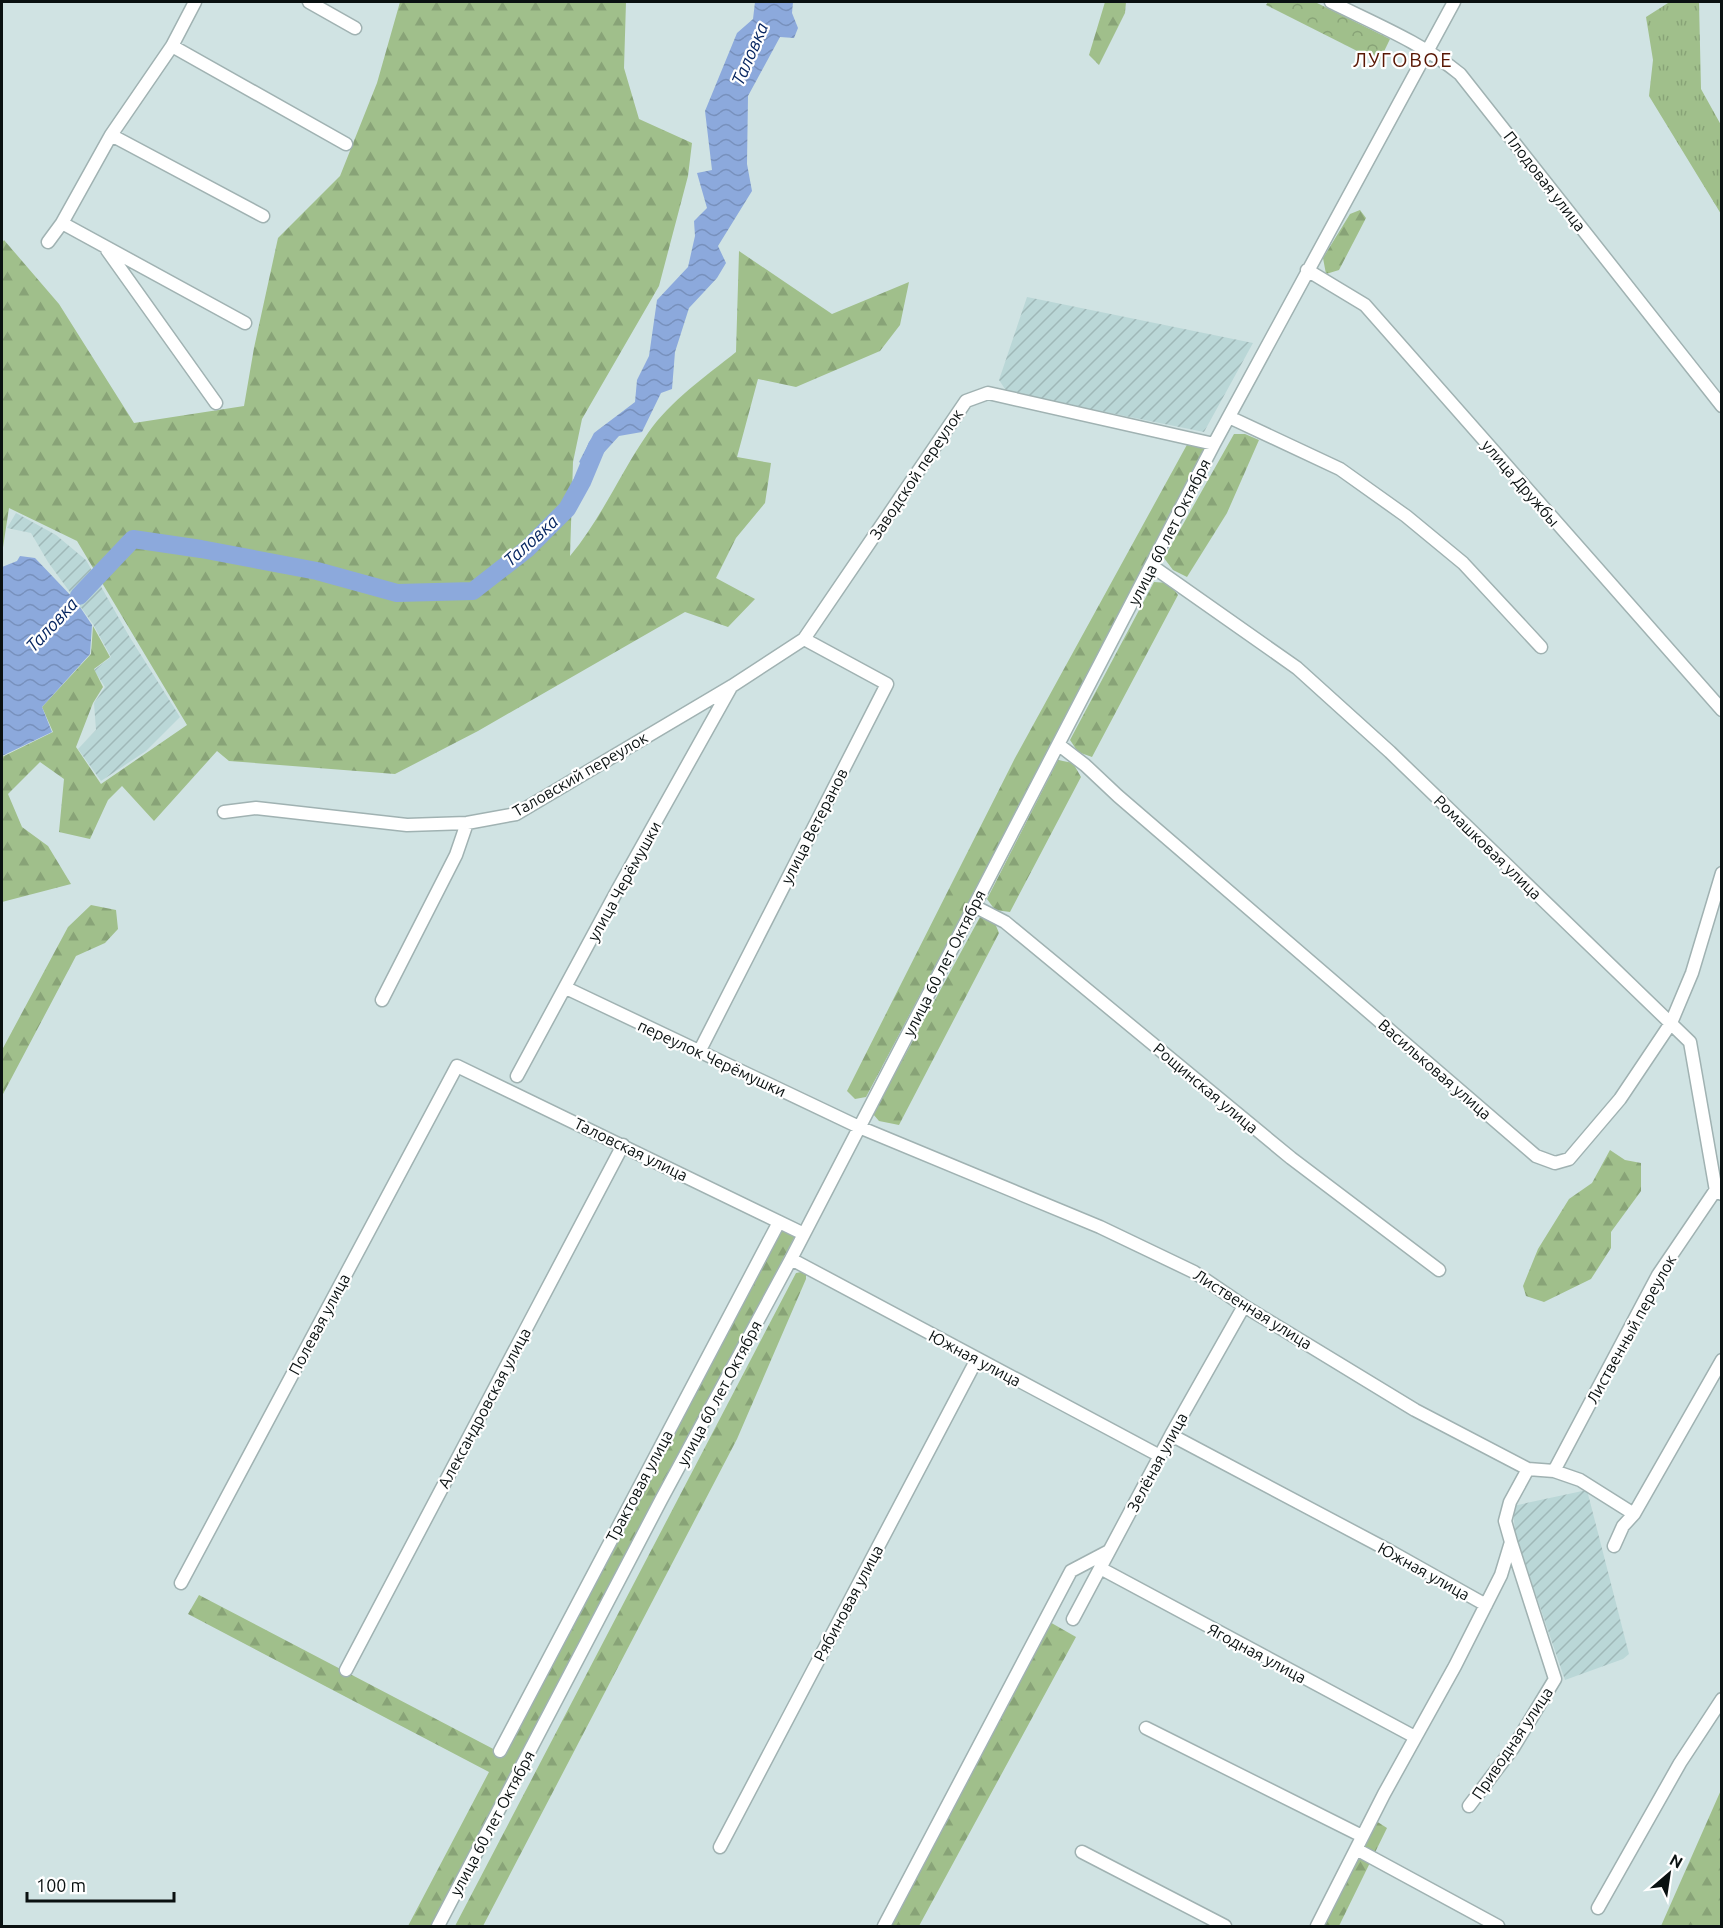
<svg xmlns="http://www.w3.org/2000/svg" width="1723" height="1928" viewBox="0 0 1723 1928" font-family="Ubuntu,sans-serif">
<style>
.industrial{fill:url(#industrial-furrows)}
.grass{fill:url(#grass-tufts)}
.forest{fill:url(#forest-firs)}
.park{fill:url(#park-crowns)}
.water{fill:url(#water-waves)}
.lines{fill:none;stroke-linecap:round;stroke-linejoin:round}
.river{stroke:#8ca9dc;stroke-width:18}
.minor-casing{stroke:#a0b2b2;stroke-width:15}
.minor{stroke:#fff;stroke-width:12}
.labels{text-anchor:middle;stroke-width:4.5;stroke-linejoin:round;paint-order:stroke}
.street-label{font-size:16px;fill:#0a1111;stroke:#fff}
.water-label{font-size:18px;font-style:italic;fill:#082762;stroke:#fff}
.quarter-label{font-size:20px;letter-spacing:1.5px;fill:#591704;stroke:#fff}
</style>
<defs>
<pattern id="industrial-furrows" width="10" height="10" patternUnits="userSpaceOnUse" patternTransform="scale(1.5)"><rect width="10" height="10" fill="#bad7d7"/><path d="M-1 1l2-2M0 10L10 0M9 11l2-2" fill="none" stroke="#9fb8b8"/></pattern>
<pattern id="grass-tufts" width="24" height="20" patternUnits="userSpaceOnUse" patternTransform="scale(1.5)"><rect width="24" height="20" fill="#a0bf8b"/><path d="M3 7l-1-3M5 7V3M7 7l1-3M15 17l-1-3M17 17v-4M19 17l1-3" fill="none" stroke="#88a377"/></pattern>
<pattern id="forest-firs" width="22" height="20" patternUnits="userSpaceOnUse" patternTransform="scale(1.5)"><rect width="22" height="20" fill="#a0bf8b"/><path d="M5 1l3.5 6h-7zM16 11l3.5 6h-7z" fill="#88a377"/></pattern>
<pattern id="park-crowns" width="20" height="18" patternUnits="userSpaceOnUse" patternTransform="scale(1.5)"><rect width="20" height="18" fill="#a0bf8b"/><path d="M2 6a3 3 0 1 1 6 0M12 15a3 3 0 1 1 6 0" fill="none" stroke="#88a377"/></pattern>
<pattern id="water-waves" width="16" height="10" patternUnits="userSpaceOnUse" patternTransform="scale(1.5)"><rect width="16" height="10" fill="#8ca9dc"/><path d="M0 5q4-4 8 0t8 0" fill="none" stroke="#7790bc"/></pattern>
</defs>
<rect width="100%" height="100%" fill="#d0e3e3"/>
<path class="industrial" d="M1027,297l226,46 -49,89 -188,-38 -9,-2 -8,-12z
M16,513l40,22 30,25 43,76 51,81 -34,34 -45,30 -23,-32 18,-19 -2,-27 11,-16 -11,-17 17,-13 -18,-33 -45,-62 -17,-29 -24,-5z
M1587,1490l42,164 -6,5 -58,21 -50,-146 -2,-28z"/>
<path class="grass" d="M1675,2h24l2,87 20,36v89l-72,-118 4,-36 -7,-43 22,-14z"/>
<path class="forest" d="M400,2h226l-2,66 15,51 53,24 -4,33 -29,110 -77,133 -9,43 -3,94c31,-37 51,-84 78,-123 23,-33 57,-56 88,-81l3,-101 93,63 77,-32 -9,43 -20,26 -84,36 -38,-8 -21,78 34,6 -6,40 -29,35 -20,40 39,21 -27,28 -43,-15 -207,119 -83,43 -166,-13 -12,-10 -63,70 -32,-35 -14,14 -18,39 -31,-7 5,-53 -24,-17 -32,32 14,33 26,19 23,38 -69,18v-145l51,-25 -11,-25 49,-53 2,-28 17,31 -16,12 9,18 -10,16 -17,44 25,37 86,-59 -110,-184 -68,-33 -7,46v-311l2,-3 55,64 75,119 110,-17 10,-58 24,-110 62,-62 37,-93z
M1105,2h21l-1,11 -26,52 -10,-10z
M1360,210l6,8 -27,52 -13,4 -3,-16 27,-44z
M1234,434h11l14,6 -32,73 -40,64 -14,-7 -9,-12z
M1189,441l16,4 -3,17 -336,635 -11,2 -8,-8 168,-333z
M1154,582l15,1 9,12 -86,162 -14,-5 -8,-12z
M1058,760l15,3 8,14 -71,135 -15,-2 -8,-11z
M91,905l25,5 2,19 -13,14 -29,13 -74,140v-46l66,-123z
M980,917l14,4 5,12 -100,192 -20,-4 -6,-7z
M1610,1150l15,10 16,3v28l-30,41v16l-20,31 -47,23 -18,-6 -3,-10 15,-37 31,-50 23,-16z
M781,1226l14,10 -363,690h-24l81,-154 -301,-158 11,-19 302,158z
M806,1271v8l-69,160 -254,487h-28l341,-653z
M1048,1621l28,16 -157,289h-31z
M1721,1790v136h-60z
M1373,1819l14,9 -48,98h-19z"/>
<path class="park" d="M1268,2h47l75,37 -11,23 -113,-57z"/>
<path class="water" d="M755,2h38l-1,11 6,15 -4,10 -14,-1 -32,59 -1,68 5,27 -34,55 8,17 -9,15 -28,30 -14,44 -3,37 -11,4 -19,39 -23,4 -30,33 -10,-7 15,-29 41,-31 2,-22 12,-24 8,-56 31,-33 7,-31 -1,-15 13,-13 -10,-35 15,-3 -7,-59 32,-78 16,-14z
M20,556l15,2 41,43 16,24 -2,29 -48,53 10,25 -50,24v-189l15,-6z"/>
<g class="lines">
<path class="river" d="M79,596l54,-57 68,10 116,22 80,22 76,-2 54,-42 40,-40 15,-27 15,-36"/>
<g class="minor-casing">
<path id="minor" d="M309,2l46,26
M1331,2c44,22 91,41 129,72l262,332
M172,46l174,98
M111,135l152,81
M62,223l183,100
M48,242l14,-19 49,-88 61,-89 23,-44
M107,250l109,153
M1307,270l58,35 357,405
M1229,417l111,52 66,47 57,47 78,84
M1152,566l145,102 93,84 300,290 26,149 6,3
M1059,745l26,20 33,31 418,360 19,7 14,-4 51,-60 51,-76 21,-50 30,-100
M224,812l32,-4 151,17 60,-2 49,-9 216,-128 72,-47 162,-238 22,-8 226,51
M974,906l31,16 286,236 148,112
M566,988l293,139 241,100 94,45 50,34 171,104 113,59 26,2 26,9 54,34
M382,1000l74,-145 11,-32
M699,1052l188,-368 -83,-45
M517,1076l101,-187 113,-202
M791,1259l369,197
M1171,1435l217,115 98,55
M1554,1471l104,-196 61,-90
M1614,1546l9,-20 11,-12 88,-154
M1100,1568l315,169
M181,1583l276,-517 347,168
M1073,1619l98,-184 73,-129
M346,1670l277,-525
M1146,1728l216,108
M500,1751l279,-529
M1469,1806l44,-58 42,-69 -44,-137
M720,1847l257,-488
M1356,1849l142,77
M1082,1852l143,74
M1598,1908l82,-145 42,-64
M438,1926l223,-426 130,-241 423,-815 240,-442
M884,1926l187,-355 38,-20
M1317,1926l67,-132 71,-128 46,-91 10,-33 -6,-21 5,-19 18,-33"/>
</g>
<use href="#minor" class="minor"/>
</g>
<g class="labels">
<g class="street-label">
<text transform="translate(1545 181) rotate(52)" y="6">Плодовая улица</text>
<text transform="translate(916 474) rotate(-56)" y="6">Заводской переулок</text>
<text transform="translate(1521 483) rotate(49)" y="6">улица Дружбы</text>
<text transform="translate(1169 532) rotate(-63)" y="6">улица 60 лет Октября</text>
<text transform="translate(580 774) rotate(-30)" y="6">Таловский переулок</text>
<text transform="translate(814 826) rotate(-63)" y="6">улица Ветеранов</text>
<text transform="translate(1488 847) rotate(44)" y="6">Ромашковая улица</text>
<text transform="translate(624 881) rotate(-61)" y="6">улица Черёмушки</text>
<text transform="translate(944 963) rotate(-63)" y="6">улица 60 лет Октября</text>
<text transform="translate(712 1058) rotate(25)" y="6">переулок Черёмушки</text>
<text transform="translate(1435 1069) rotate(41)" y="6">Васильковая улица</text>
<text transform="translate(1206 1088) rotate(40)" y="6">Рощинская улица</text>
<text transform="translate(631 1149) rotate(26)" y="6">Таловская улица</text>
<text transform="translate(1253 1309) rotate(32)" y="6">Лиственная улица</text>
<text transform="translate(319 1324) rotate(-62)" y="6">Полевая улица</text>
<text transform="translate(1631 1329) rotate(-61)" y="6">Лиственный переулок</text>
<text transform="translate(975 1358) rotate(28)" y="6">Южная улица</text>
<text transform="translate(719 1393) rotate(-62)" y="6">улица 60 лет Октября</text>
<text transform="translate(484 1408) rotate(-62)" y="6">Александровская улица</text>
<text transform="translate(1157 1462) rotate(-62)" y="6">Зелёная улица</text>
<text transform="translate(639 1486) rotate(-62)" y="6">Трактовая улица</text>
<text transform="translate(1424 1571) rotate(29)" y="6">Южная улица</text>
<text transform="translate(848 1603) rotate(-62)" y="6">Рябиновая улица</text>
<text transform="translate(1257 1653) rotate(28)" y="6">Ягодная улица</text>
<text transform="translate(1512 1743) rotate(-56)" y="6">Приводная улица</text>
<text transform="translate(492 1823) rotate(-62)" y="6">улица 60 лет Октября</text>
</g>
<g class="water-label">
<text transform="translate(750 54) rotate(-67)" y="6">Таловка</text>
<text transform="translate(531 541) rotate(-42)" y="6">Таловка</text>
<text transform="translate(52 625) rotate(-47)" y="6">Таловка</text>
</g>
<g class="quarter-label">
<text x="1403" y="67">ЛУГОВОЕ</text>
</g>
</g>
<rect width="1723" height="1928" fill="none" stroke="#0a1111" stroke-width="6"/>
<g transform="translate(1669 1874) rotate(29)" stroke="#ffffff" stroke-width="4.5" paint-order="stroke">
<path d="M0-4.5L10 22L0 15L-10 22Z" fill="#0a1111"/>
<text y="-9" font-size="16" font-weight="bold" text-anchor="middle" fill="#0a1111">N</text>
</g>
<path d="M27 1892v9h147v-9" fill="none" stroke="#0a1111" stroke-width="3"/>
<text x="36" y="1892" font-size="18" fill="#0a1111" stroke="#ffffff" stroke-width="4.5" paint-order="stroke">100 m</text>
</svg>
